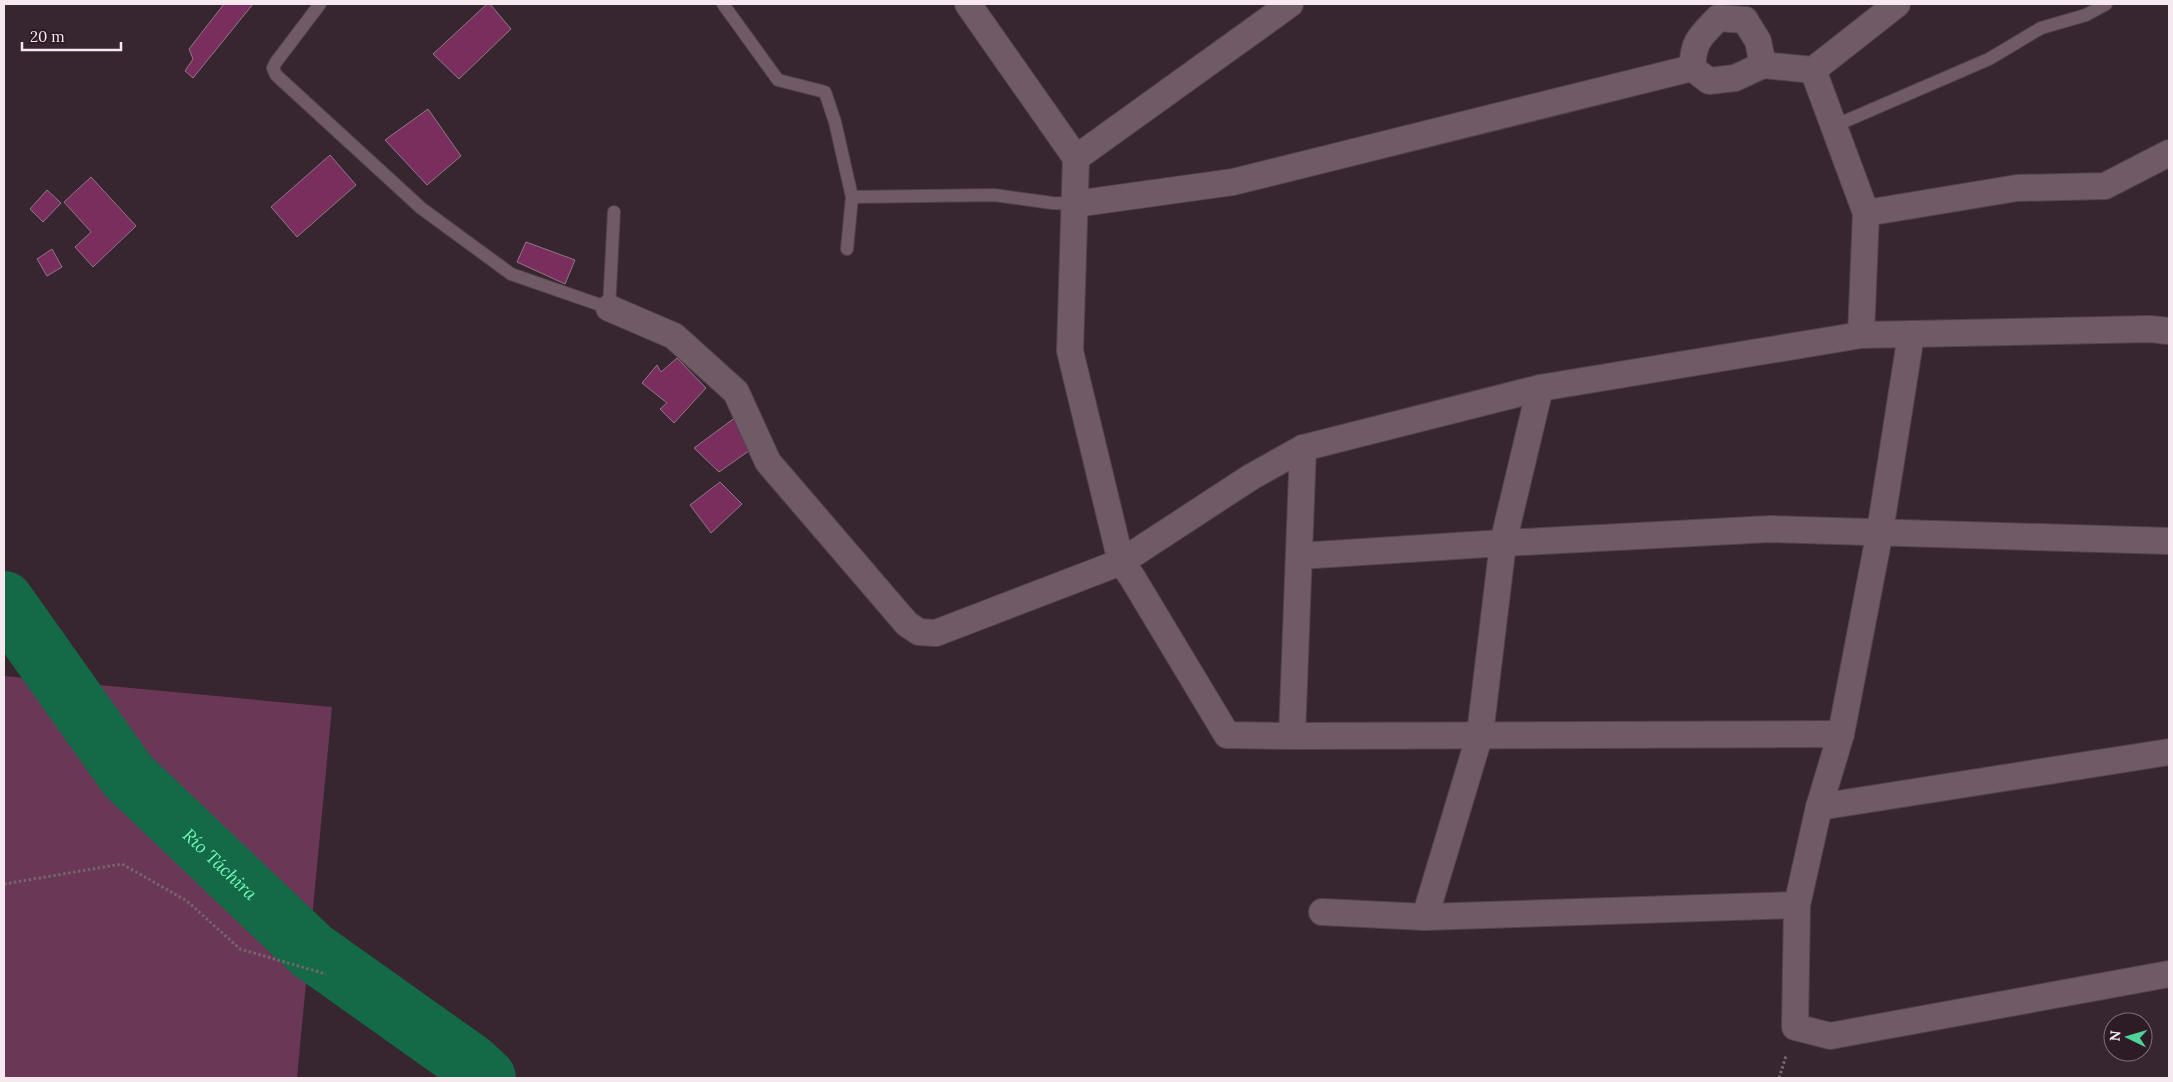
<svg xmlns="http://www.w3.org/2000/svg" width="2173" height="1082" font-family="Lora,serif">
  <style>
    .green { fill: #6b3756 }
    .lines { fill: none; stroke-linecap: round; stroke-linejoin: round }
    .river { stroke: #146946; stroke-width: 60 }
    .building { fill: #7a2e5e; stroke: #8d7883 }
    .lane-casing { stroke: #52434b; stroke-width: 14 }
    .street-casing { stroke: #52434b; stroke-width: 28 }
    .path { stroke: #75656d; stroke-width: 3; stroke-dasharray: 2.5 2.5; stroke-linecap: butt }
    .lane { stroke: #6f5a65; stroke-width: 12 }
    .street { stroke: #6f5a65; stroke-width: 26 }
    .labels { text-anchor: middle; dominant-baseline: central; stroke-width: 4; stroke-linejoin: round; paint-order: stroke }
    .water-label { font-size: 18px; font-style: italic; fill: #71f9b9; stroke: #2d1c25 }
  </style>
  <rect width="100%" height="100%" fill="#37262f"/>
  <!-- green -->
  <path class="green" d="M 4,676 L 332,707 L 297,1078 L 4,1078 Z"/>
  <g class="lines">
    <!-- river -->
    <path class="river" id="s1" d="M 4,601 L 128,776 L 312,951 L 471,1064 L 486,1078"/>
  </g>
  <!-- building -->
  <g class="building">
    <path d="M 224,4 L 253,4 L 193,78 L 185,71 L 193,59 L 189,49 Z"/>
    <path d="M 487,4 L 490,4 L 511,29 L 459,79 L 433,54 Z"/>
    <path d="M 428,109 L 461,156 L 427,185 L 385,140 Z"/>
    <path d="M 330,155 L 356,185 L 297,237 L 271,207 Z"/>
    <path d="M 91,177 L 136,226 L 93,267 L 75,247 L 91,232 L 64,202 Z"/>
    <path d="M 47,190 L 61,203 L 43,222 L 30,209 Z"/>
    <path d="M 526,242 L 575,260 L 565,284 L 517,262 Z"/>
    <path d="M 52,249 L 62,267 L 47,276 L 37,259 Z"/>
    <path d="M 677,358 L 706,388 L 674,423 L 660,409 L 667,403 L 642,383 L 657,365 L 661,372 Z"/>
    <path d="M 736,417 L 753,448 L 719,472 L 694,448 Z"/>
    <path d="M 720,482 L 742,504 L 711,533 L 690,505 Z"/>
  </g>
  <g class="lines">
    <!-- lane casing -->
    <g class="lane-casing">
      <g id="lane">
        <path d="M 320,4 L 276,62 L 273,68 L 276,75 L 421,208 L 511,274 L 609,308 L 614,212"/>
        <path d="M 723,4 L 778,80 L 825,92 L 835,122 L 852,197 L 847,249"/>
        <path d="M 1834,126 L 1989,59 L 2041,28 L 2086,15 L 2106,4"/>
        <path d="M 852,197 L 994,195 L 1052,203 L 1075,204"/>
      </g>
    </g>
    <!-- street casing -->
    <g class="street-casing">
      <g id="street">
        <path d="M 968,4 L 1076,158 L 1070,351 L 1121,562 L 1132,577 L 1227,735 L 1292,736 L 1841,734"/>
        <path d="M 1745,20 L 1758,41 L 1763,65 L 1813,70 L 1897,4"/>
        <path d="M 1692,68 C 1694,40 1699,38 1718,18 L 1745,20"/>
        <path d="M 1813,70 L 1866,213 L 1861,335"/>
        <path d="M 1076,158 L 1290,4"/>
        <path d="M 1075,204 L 1233,182 L 1692,68 L 1709,81 L 1735,78 L 1763,65"/>
        <path d="M 1866,213 L 2017,188 L 2105,186 L 2169,153"/>
        <path d="M 609,308 L 674,336 L 736,392 L 768,462 L 907,624 L 919,632 L 936,633 L 1121,562 L 1251,477 L 1303,448 L 1540,388 L 1861,335 L 2150,329 L 2169,331"/>
        <path d="M 1911,335 L 1880,531 L 1841,734 L 1819,807 L 1797,905 L 1795,1027 L 1830,1036 L 2169,974"/>
        <path d="M 1299,556 L 1503,543 L 1770,529 L 2169,541"/>
        <path d="M 1292,736 L 1303,448"/>
        <path d="M 1819,807 L 2169,752"/>
        <path d="M 1322,912 L 1425,917 L 1797,905"/>
        <path d="M 1425,917 L 1480,734 L 1503,543 L 1540,388"/>
      </g>
    </g>
    <!-- path -->
    <g class="path">
      <path d="M 4,884 L 122,864 L 187,901 L 240,949 L 326,974"/>
      <path d="M 1779,1078 L 1786,1056"/>
    </g>
    <!-- lane -->
    <use href="#lane" class="lane"/>
    <!-- street -->
    <use href="#street" class="street"/>
  </g>
  <g class="labels">
    <!-- water labels -->
    <g class="water-label">
      <text stroke="none"><textPath href="#s1" startOffset="342">Río Táchira</textPath></text>
    </g>
  </g>
  <!-- border -->
  <rect width="2173" height="1082" fill="none" stroke="#f5e9ef" stroke-width="10"/>
  <!-- north arrow -->
  <g transform="translate(2128 1037) rotate(275)"><circle r="24" fill="#2d1c25" stroke="#7d6e76"/>
  <path d="M0-4L9 19L0 12L-9 19Z" fill="#50d398"/>
  <text y="-8" font-size="14" font-weight="bold" text-anchor="middle" fill="#f5e9ef">N</text>
  </g>
  <!-- scale -->
  <path d="M22 42v8h99v-8" fill="none" stroke="#f5e9ef" stroke-width="2.5"/>
  <text x="30" y="42" font-size="15" fill="#f5e9ef" stroke="#2d1c25" stroke-width="4" paint-order="stroke">20 m</text>
</svg>
